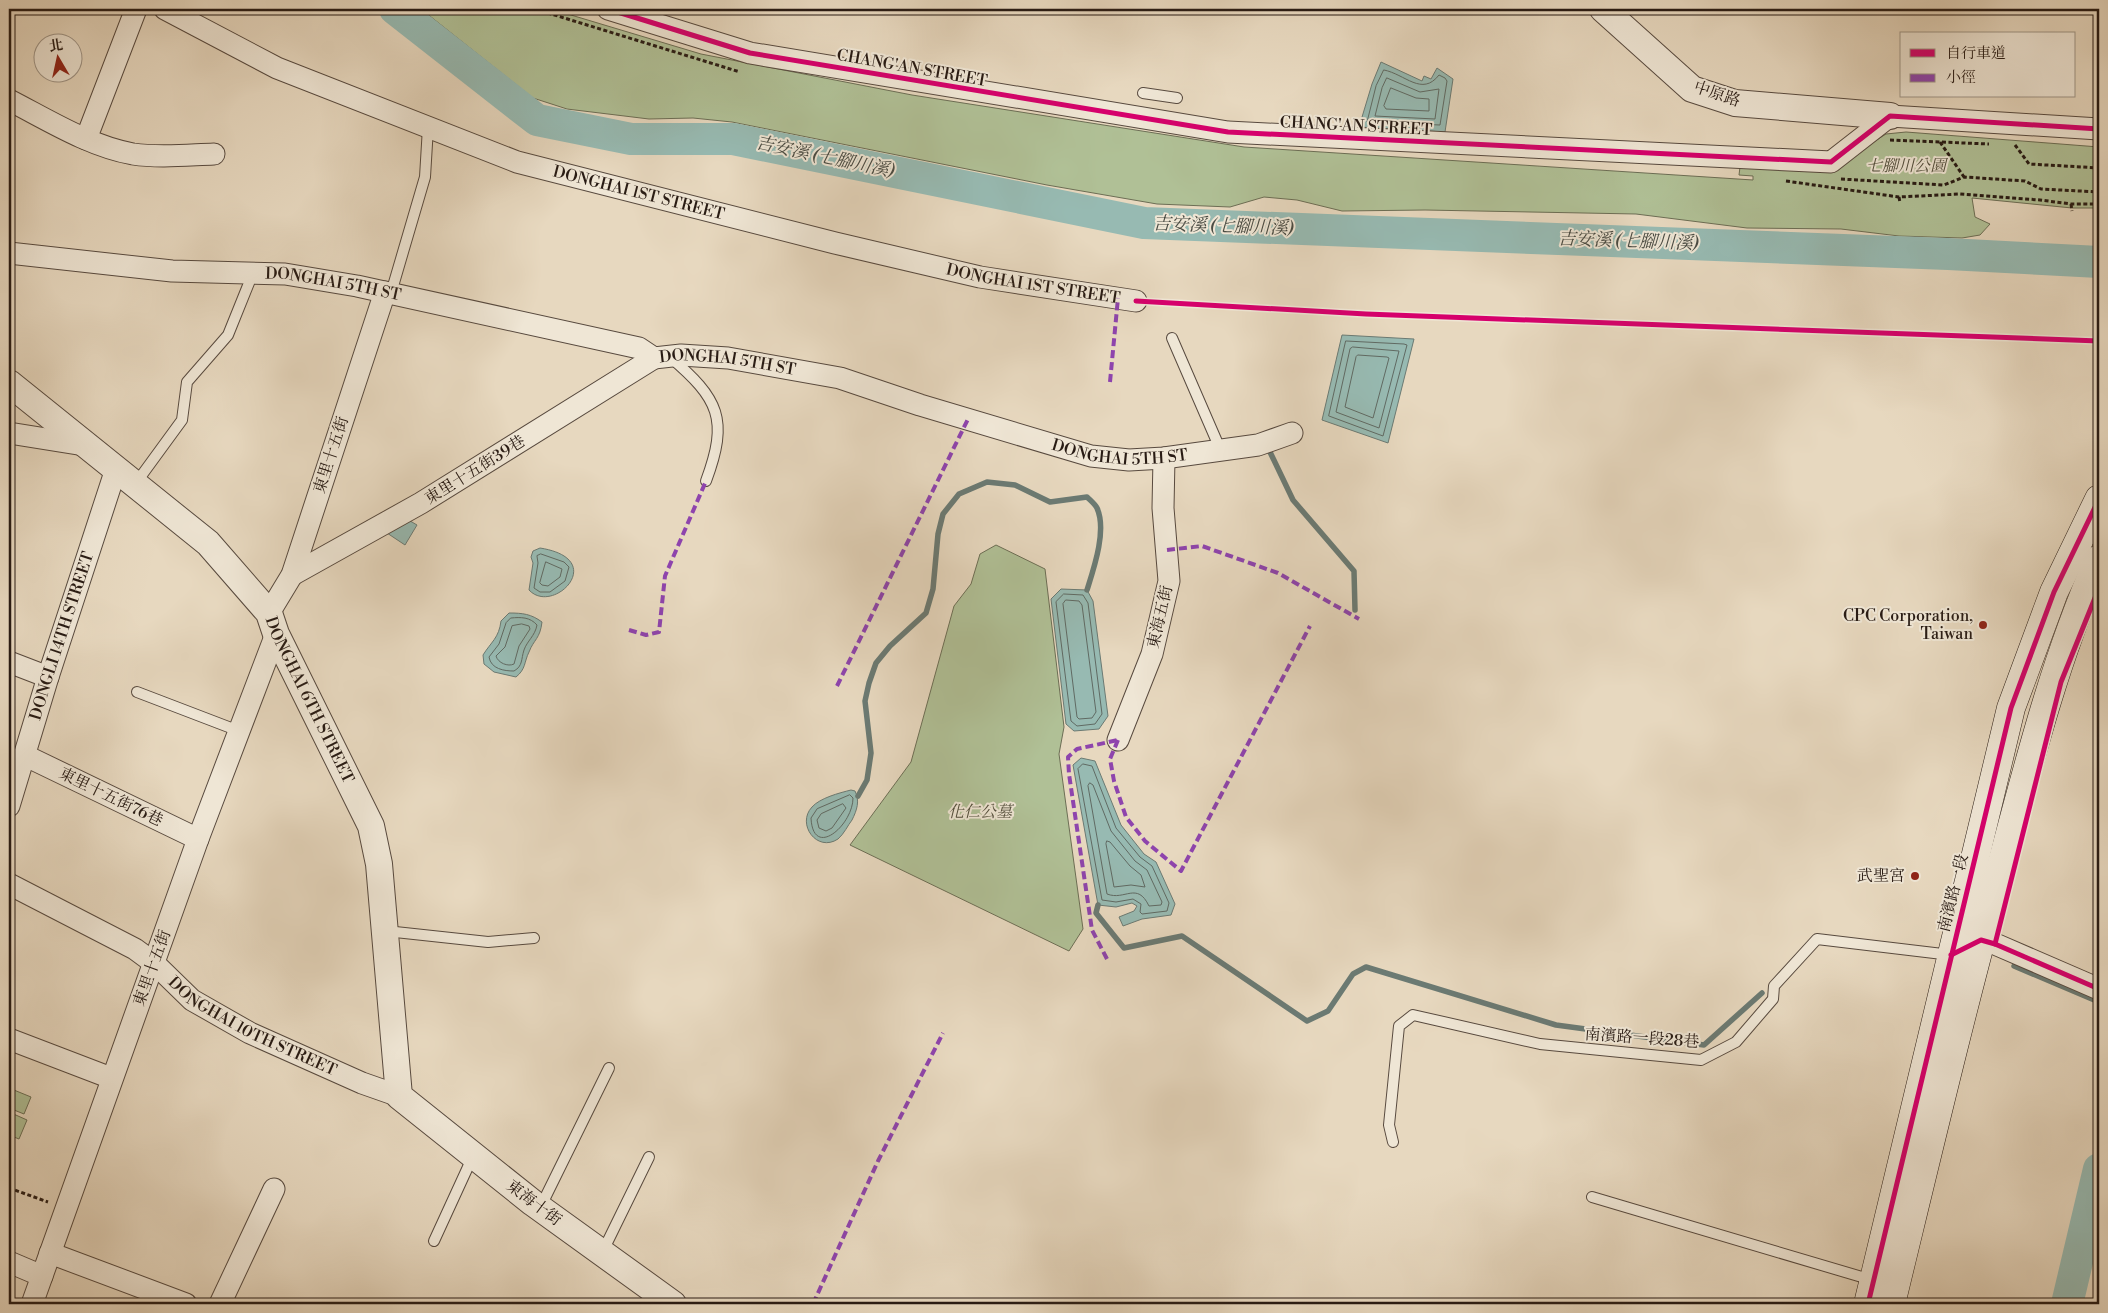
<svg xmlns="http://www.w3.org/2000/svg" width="2108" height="1313" font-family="'Libre Bodoni','Noto Serif TC',serif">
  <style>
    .green { fill: #b0c096; stroke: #6c6e55 }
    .water { fill: #97bab2; stroke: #6b7a73 }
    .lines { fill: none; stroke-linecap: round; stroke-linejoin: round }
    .shore { stroke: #606a63; stroke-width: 1 }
    .stream { stroke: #6b7a73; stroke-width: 5.5 }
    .river { stroke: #97bab2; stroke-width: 32 }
    .service-casing { stroke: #584a3f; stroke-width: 12 }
    .minor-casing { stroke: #584a3f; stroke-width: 23 }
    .tertiary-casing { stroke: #584a3f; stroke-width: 28 }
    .secondary-casing { stroke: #281b14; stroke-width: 29 }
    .path { stroke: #281b14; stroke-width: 3; stroke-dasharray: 4 2.5; stroke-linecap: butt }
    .service { stroke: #efe6d5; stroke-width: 10 }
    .minor { stroke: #efe6d5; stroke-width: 21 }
    .tertiary { stroke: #efe6d5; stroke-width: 26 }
    .secondary { stroke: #efe6d5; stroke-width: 28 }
    .quiet { stroke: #8e44ad; stroke-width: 4; stroke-dasharray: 8 4; stroke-linecap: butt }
    .cycleway-casing { stroke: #efe6d5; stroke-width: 8 }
    .cycleway { stroke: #d6006c; stroke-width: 5 }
    .poi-dot { fill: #8f2418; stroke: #efe6d5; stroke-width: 2 }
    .labels { text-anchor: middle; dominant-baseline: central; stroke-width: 4; stroke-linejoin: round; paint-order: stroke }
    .street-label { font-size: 16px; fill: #281b14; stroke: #efe6d5 }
    .park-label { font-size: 16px; font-style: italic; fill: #514d3b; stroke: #efe6d5 }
    .poi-label { font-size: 16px; fill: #281b14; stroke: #efe6d5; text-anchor: end }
    .water-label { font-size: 18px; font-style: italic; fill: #494b43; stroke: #efe6d5 }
  </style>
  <rect width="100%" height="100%" fill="#e7d8bf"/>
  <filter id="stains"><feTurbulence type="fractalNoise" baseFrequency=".004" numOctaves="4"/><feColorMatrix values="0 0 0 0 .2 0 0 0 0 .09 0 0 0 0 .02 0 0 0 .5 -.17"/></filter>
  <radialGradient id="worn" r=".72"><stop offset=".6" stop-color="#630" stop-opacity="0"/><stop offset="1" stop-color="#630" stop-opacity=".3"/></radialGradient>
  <!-- green -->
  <g class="green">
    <path d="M 421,9 L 551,9 L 701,54 L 912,95 L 1244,147 L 1753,180 L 1753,176 L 1739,175 L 1740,167 L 1826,172 L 1886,134 L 1906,132 L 2099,147 L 2099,208 L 2072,208 L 1972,198 L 1975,217 L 1990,224 L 1980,235 L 1962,238 L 1899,236 L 1841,229 L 1747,228 L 1636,214 L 1425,210 L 1342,211 L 1297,200 L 1264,197 L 1230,207 L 1157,204 L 1047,185 L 732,122 L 693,118 L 649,119 L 567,109 L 533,98 Z"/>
    <path d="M 996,545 L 1045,569 L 1064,727 L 1059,754 L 1083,929 L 1069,951 L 850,845 L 911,762 L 954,606 L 971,584 L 980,554 Z"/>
    <path d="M 9,1088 L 31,1097 L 24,1114 L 9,1108 Z"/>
    <path d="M 9,1112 L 27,1120 L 19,1139 L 9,1135 Z"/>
  </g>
  <!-- water -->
  <g class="water">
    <path d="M 1381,62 L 1422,81 L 1424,76 L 1431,79 L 1437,68 L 1453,79 L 1445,132 L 1359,127 L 1372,84 Z"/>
    <path d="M 1342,335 L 1414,339 L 1388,443 L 1322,420 Z"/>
    <path d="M 405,518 L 417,525 L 405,545 L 384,531 Z"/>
    <path d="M 540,548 C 610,559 553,616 529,590 L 533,563 L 531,557 L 533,551 Z"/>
    <path d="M 1061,589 L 1087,590 L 1093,601 L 1108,716 L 1099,729 L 1074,731 L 1066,724 L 1051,599 Z"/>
    <path d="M 509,613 C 523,613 531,614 542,622 C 540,639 534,639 529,652 C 524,662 526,669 516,677 L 494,672 L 484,664 L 483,655 C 491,642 499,638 501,621 Z"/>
    <path d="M 1081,758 L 1095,761 L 1121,825 L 1144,854 L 1156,862 L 1175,904 L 1171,915 L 1142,919 L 1123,926 L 1119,917 L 1134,911 L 1137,906 L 1132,903 L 1116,907 L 1098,905 L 1073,765 Z"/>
    <path d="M 851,790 L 855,791 C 860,801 857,810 852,820 C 848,825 844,834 838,839 C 817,853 796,824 812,807 C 820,798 839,793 851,790 Z"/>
  </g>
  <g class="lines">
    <!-- shore -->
    <g class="shore">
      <path d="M 1384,70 C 1405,74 1422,97 1439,75 L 1445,78 L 1447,81 L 1440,125 L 1367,122 L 1376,86 Z"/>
      <path d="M 1387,78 L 1420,92 L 1439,89 L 1435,119 L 1375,116 L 1382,88 Z"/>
      <path d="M 1391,88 L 1416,98 L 1429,99 L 1429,111 L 1386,109 L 1384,106 Z"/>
      <path d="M 1346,341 L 1404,344 L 1407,345 L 1383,436 L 1329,416 Z"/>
      <path d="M 1353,347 L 1399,351 L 1379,428 L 1336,412 L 1350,349 Z"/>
      <path d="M 1358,355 L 1387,357 L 1389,358 L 1373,418 L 1345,407 L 1356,357 Z"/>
      <path d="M 541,554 L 564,562 L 569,567 L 565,581 L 550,592 L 540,592 L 534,588 L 538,563 L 537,556 Z"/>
      <path d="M 546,562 L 562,569 L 560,577 L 548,586 L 542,585 L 540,583 Z"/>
      <path d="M 1064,594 L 1083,595 L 1088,603 L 1102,714 L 1095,724 L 1077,726 L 1071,721 L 1056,602 Z"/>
      <path d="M 1066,600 L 1079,601 L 1082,605 L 1096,712 L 1092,718 L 1079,719 L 1077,717 L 1063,604 Z"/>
      <path d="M 511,618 C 521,617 530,617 537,625 C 535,636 527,641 524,650 C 521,659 523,666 514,671 C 504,671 491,669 489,657 L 499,644 L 506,623 Z"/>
      <path d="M 522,624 L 529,626 L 530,629 L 519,646 L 514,664 C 508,667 498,663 496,656 L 505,647 L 512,626 Z"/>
      <path d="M 1083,764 L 1092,766 L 1116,828 L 1140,857 L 1152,866 L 1169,903 L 1167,911 L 1142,914 L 1140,912 L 1141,904 L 1133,899 L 1116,902 L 1102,900 L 1078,769 Z"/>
      <path d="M 1090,783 L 1093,785 L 1111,831 L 1135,861 L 1147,870 L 1162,902 L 1161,905 L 1149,906 C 1137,881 1125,901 1107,894 L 1088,786 Z"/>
      <path d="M 850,795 L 853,798 C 853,825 813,860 811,818 L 817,809 Z"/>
      <path d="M 843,804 L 846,808 L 832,828 L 826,831 L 819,828 L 817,820 L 821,814 Z"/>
      <path d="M 1107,841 L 1110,842 L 1130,866 L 1141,875 L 1145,887 L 1131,885 L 1114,887 L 1106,844 Z"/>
    </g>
    <!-- stream -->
    <g class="stream">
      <path d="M 1270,452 L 1293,500 L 1354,571 L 1355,610"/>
      <path d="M 858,796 L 867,780 L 871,753 L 865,701 L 869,683 L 876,663 L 890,646 L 926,613 L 933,589 L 938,534 L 943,514 L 959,494 L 987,482 L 1015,485 L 1050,502 L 1087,497 C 1090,500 1095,504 1097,508 C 1107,530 1094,568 1087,590"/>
      <path d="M 1098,905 L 1096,913 L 1124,948 L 1182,936 L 1307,1021 L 1328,1011 L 1353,974 L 1366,967 L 1556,1025 L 1704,1045 L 1762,993"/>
      <path d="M 2014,966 L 2099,1002"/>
    </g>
    <!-- river -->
    <g class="river">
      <path d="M 395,9 L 537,120 L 631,139 L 733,139 L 1144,223 L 1948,254 L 2099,262"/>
      <path d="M 2067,1304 L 2099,1169"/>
    </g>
    <!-- service casing -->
    <g class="service-casing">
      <g id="service">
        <path d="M 1143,93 L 1177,98"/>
        <path d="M 391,293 L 425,177 L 428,127"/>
        <path d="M 1172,338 L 1221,451"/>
        <path d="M 670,357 C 719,399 729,419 706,481"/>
        <path d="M 136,483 L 182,420 L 187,382 L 228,335 L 253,273"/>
        <path d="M 137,692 L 239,731"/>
        <path d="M 386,931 L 488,942 L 534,938"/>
        <path d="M 1393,1142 L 1389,1125 L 1399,1026 L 1413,1015 L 1540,1044 L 1701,1060 L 1736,1042 L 1773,999 L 1774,986 L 1817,939 L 1951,955"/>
        <path d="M 1592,1197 L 1872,1280"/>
        <path d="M 540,1208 L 609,1068"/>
        <path d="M 434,1241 L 473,1156"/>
        <path d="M 602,1253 L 649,1157"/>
      </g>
    </g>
    <!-- minor casing -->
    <g class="minor-casing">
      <g id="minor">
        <path id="s1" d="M 165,9 L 277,68 L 517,162 L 835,243 L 980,277 L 1136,301"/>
        <path d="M 608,9 L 750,53 L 1228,132 L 1831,162 L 1890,116 L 2099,129"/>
        <path d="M 9,100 C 48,120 89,146 133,154 C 159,158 187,155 214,154"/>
        <path d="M 86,139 L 136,9"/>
        <path id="s2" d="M 9,253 L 172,271 L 285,274 L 357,286 L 639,348 L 654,358 L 681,355 L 728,358 L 840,378 L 920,405 L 1091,456 L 1129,460 L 1164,458 L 1258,445 L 1292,433"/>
        <path d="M 9,433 L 84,445"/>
        <path d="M 292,575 L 421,503 L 654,358"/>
        <path d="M 269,613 L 292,575 L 385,292"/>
        <path d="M 9,662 L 48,677"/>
        <path d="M 1118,740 L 1152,654 L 1169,581 L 1163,508 L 1164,458"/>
        <path d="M 24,755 L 198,839"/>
        <path id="s3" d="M 9,806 L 48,677 L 116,469"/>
        <path id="s4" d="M 9,884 L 135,949 L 154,963 L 192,1000 L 250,1033 L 362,1083 L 399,1096"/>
        <path d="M 1968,946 L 1981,940 L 1995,944 L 2099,989"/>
        <path d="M 9,1039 L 111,1078"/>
        <path d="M 50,1253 L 186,1304"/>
        <path d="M 9,1262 L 42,1276"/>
        <path d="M 32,1304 L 198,839 L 276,634"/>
        <path d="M 220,1304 L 274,1189"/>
      </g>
    </g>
    <!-- tertiary casing -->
    <g class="tertiary-casing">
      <g id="tertiary">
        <path d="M 1603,9 L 1692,89 L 1735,103 L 1890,116"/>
        <path id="s5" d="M 9,383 L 208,543 L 269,613 L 276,634 L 371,826 L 379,864 L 399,1096 L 533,1203 L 673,1304"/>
      </g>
    </g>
    <!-- secondary casing -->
    <g class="secondary-casing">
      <g id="secondary">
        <path d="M 1868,1304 L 2011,708 L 2054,592 L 2099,499"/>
        <path d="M 1891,1304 C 1928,1152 1964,999 2006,848 C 2032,750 2058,652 2099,559"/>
      </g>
    </g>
    <!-- path -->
    <g class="path">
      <path d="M 535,9 L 740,72"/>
      <path d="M 1890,140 L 1989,144"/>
      <path d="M 1940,142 L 1964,177"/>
      <path d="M 2015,145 L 2029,164 L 2099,168"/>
      <path d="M 1841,179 L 1944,185 L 1964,177 L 2025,181 L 2041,189 L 2099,192"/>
      <path d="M 1786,181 L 1899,197 L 1960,194 L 2040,200 L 2071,204 L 2099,204"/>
      <path d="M 1899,197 L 1900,203"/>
      <path d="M 2071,204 L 2072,211"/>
      <path d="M 9,1188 L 48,1202"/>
    </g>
    <!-- service -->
    <use href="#service" class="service"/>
    <!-- minor -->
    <use href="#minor" class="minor"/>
    <!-- tertiary -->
    <use href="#tertiary" class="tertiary"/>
    <!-- secondary -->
    <use href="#secondary" class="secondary"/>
    <!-- quiet -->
    <g class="quiet">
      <path d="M 1110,382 L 1118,298"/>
      <path d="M 1167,550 L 1202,546 L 1278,573 L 1359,619"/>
      <path d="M 629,630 L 646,635 L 659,632 L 665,576 L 706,481"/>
      <path d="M 837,686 L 968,419"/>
      <path d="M 1118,740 L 1110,759 L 1114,781 L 1126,817 L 1145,841 L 1181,871 L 1310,626"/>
      <path d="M 1107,959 L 1092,930 L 1069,774 L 1068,757 L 1077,749 L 1118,740"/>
      <path d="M 813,1304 L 878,1161 L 943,1033"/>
    </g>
    <!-- cycleway casing -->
    <g class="cycleway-casing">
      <g id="cycleway">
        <path d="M 608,9 L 750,53 L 1228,132 L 1831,162 L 1890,116 L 2099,129"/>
        <path d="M 1136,301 L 1366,314 L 2099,341"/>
        <path d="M 1995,944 L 2061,682 L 2099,588"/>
        <path d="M 1951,955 L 1981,940 L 1995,944 L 2099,989"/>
        <path d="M 1868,1304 L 2011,708 L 2054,592 L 2099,499"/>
      </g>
    </g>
    <!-- cycleway -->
    <use href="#cycleway" class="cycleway"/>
  </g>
  <!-- markers -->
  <g class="poi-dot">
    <circle cx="1983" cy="625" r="5"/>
    <circle cx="1915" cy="876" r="5"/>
  </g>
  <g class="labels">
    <!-- street labels -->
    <g class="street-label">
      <text transform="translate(912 68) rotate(10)">CHANG'AN STREET</text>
      <text transform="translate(1717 94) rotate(19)">中原路</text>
      <text transform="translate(1356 126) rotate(3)">CHANG'AN STREET</text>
      <text stroke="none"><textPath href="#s1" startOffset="510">DONGHAI 1ST STREET</textPath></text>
      <text stroke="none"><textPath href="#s1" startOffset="915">DONGHAI 1ST STREET</textPath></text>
      <text stroke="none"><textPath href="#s2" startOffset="326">DONGHAI 5TH ST</textPath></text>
      <text stroke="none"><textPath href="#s2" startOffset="731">DONGHAI 5TH ST</textPath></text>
      <text stroke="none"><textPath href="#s2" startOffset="1136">DONGHAI 5TH ST</textPath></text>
      <text transform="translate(331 455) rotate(-72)">東里十五街</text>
      <text transform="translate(475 470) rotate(-32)">東里十五街39巷</text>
      <text transform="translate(1160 617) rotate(-77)">東海五街</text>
      <text stroke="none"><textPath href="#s3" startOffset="178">DONGLI 14TH STREET</textPath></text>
      <text stroke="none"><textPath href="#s5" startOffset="444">DONGHAI 6TH STREET</textPath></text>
      <text transform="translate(111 797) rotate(26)">東里十五街76巷</text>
      <text transform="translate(1953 893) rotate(-76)">南濱路一段</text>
      <text transform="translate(152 968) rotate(-70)">東里十五街</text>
      <text stroke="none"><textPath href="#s4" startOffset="284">DONGHAI 10TH STREET</textPath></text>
      <text transform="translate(1642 1038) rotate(4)">南濱路一段28巷</text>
      <text transform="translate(534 1203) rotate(37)">東海十街</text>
    </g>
    <!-- park labels -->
    <g class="park-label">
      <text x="1906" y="166">七腳川公園</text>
      <text x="980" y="812">化仁公墓</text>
    </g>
    <!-- poi labels -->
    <g class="poi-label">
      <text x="1973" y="616">CPC Corporation,<tspan x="1973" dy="18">Taiwan</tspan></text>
      <text x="1905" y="876">武聖宮</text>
    </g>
    <!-- water labels -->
    <g class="water-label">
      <text transform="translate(825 157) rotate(12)">吉安溪 (七腳川溪)</text>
      <text transform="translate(1223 226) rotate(2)">吉安溪 (七腳川溪)</text>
      <text transform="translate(1628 241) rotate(2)">吉安溪 (七腳川溪)</text>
    </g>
  </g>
  <!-- margin -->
  <rect width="2108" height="1313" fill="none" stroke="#e7d8bf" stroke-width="30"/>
  <rect x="10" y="10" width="2088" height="1293" fill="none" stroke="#281b14" stroke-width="2.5"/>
  <rect x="15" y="15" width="2078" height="1283" fill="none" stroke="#281b14"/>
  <!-- legend -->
  <rect x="1900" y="32" width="175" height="65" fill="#efe6d5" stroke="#9f9588"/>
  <rect x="1910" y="49" width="25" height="8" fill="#d6006c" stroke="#9f9588"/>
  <text x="1946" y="58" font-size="15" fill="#281b14">自行車道</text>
  <rect x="1910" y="74" width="25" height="8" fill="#8e44ad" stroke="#9f9588"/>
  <text x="1946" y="82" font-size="15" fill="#281b14">小徑</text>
  <!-- north arrow -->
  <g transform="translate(58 58) rotate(351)"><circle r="24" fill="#efe6d5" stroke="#9f9588"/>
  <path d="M0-4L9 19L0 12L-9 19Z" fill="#8f2418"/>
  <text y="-8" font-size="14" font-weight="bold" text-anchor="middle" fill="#281b14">北</text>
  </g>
  <rect width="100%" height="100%" filter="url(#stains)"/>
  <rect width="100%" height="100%" fill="url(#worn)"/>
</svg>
